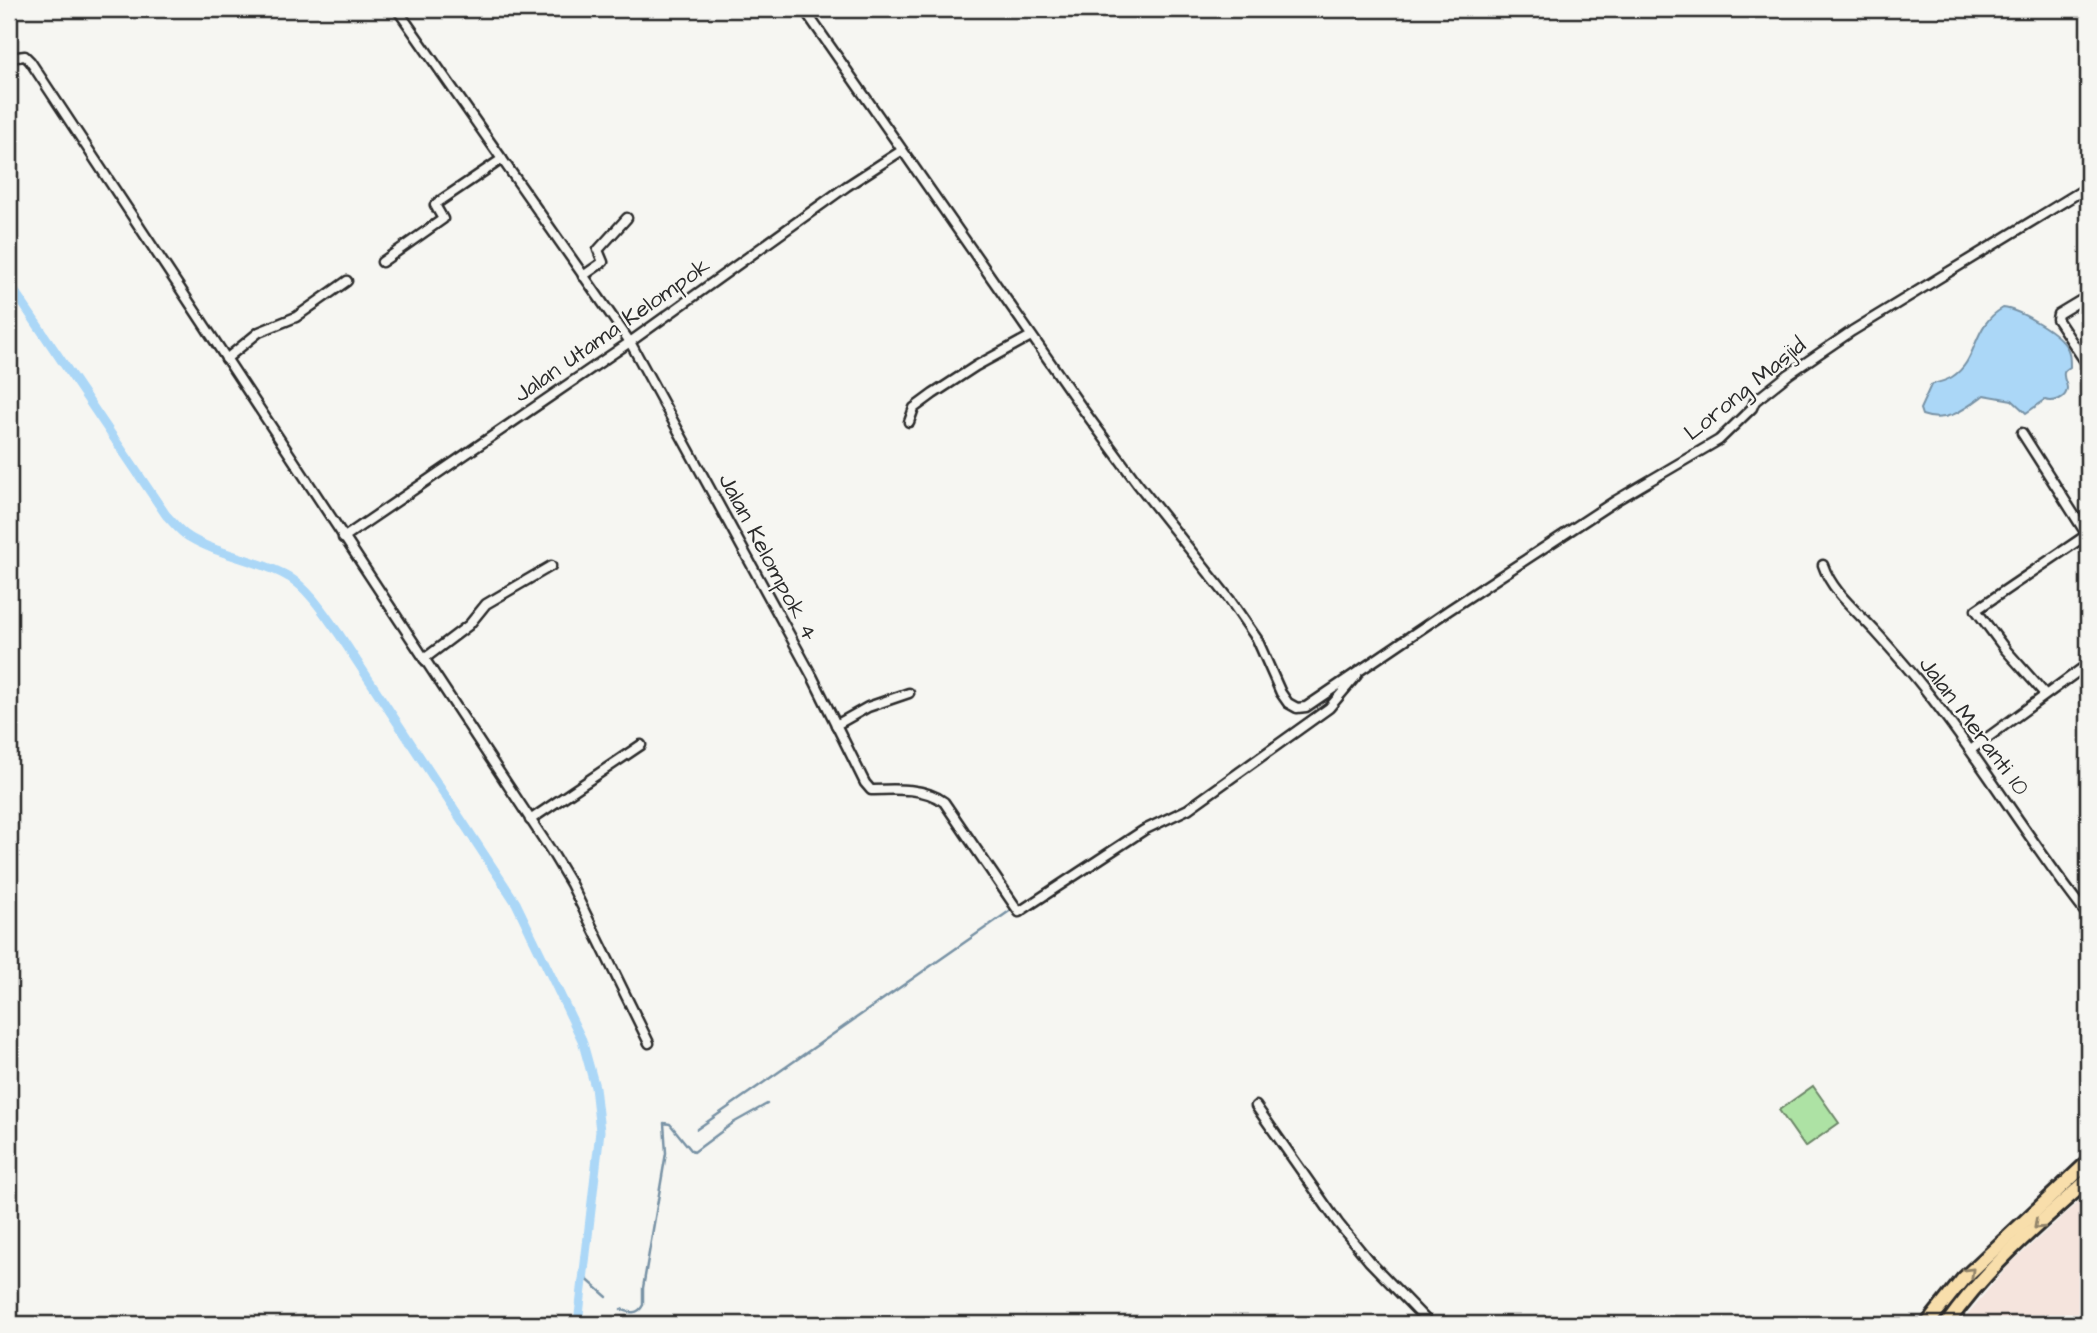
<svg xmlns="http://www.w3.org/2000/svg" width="2097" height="1333" font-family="'Architects Daughter',sans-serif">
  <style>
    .built { fill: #f5e4dd }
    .green { fill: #ade2a4; stroke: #6c8668; stroke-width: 2 }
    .water { fill: #abd7f7; stroke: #7892a5; stroke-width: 2 }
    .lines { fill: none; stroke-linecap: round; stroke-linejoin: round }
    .stream { stroke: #7892a5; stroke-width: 2.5 }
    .canal { stroke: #abd7f7; stroke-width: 9 }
    .minor-casing { stroke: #2b2b2b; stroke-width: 13 }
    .primary-casing { stroke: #2b2b2b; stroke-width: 18 }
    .minor { stroke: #f6f6f2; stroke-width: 8 }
    .primary { stroke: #f8deab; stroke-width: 12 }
    .oneway { stroke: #92846b }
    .labels { text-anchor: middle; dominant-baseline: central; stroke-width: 5; stroke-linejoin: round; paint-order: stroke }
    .street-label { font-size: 23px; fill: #2b2b2b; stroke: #f6f6f2 }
  </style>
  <rect width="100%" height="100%" fill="#f6f6f2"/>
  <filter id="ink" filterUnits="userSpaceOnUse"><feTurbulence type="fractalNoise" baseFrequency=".0143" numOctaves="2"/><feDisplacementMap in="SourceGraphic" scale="14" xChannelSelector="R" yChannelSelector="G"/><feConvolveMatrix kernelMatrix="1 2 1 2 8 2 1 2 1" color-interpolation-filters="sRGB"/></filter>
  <g filter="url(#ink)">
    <!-- built -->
    <path class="built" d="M 2088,1193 L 2088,1324 L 1959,1324 L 2009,1265 Z"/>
    <!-- green -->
    <path class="green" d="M 1813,1086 L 1839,1123 L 1805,1147 L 1779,1110 Z"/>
    <!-- water -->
    <path class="water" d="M 2003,308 C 2020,310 2062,334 2068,350 C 2070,354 2070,362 2070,367 C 2066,370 2063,371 2064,376 C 2064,380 2067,384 2067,388 C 2067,399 2053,403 2045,400 L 2026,413 L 2012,400 L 1984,395 C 1965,409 1947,424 1922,415 L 1920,409 L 1931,385 C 1938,382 1946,381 1952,377 C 1979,360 1971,326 2003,308 Z"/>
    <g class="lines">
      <!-- stream -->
      <g class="stream">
        <path d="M 697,1129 L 1011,910"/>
        <path d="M 583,1276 L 607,1297"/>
        <path d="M 621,1309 C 630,1313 638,1315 643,1305 L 643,1288 L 666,1153 L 664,1123 L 670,1124 L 691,1150 L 694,1152 L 733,1123 L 767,1104"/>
      </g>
      <!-- canal -->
      <g class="canal">
        <path d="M 9,133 L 9,164"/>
        <path d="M 9,283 L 166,515 C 173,522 180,532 189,537 C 220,556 258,559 289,577 C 310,590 325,615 339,634 L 516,903 L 582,1040 L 595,1087 L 600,1131 L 578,1324"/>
      </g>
      <!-- minor casing -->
      <g class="minor-casing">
        <g id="minor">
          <path d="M 397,9 L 630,342 L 812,676 L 865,783 L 871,790 C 894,789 925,787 944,802 L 1019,912 L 1144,830 L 1188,809 L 1329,708 L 1357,675"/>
          <path d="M 804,9 L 1082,408 L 1137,483 L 1230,600 L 1257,639 L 1281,693 L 1288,703 L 1297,708 L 1306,707 L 1449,610 L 1615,501 L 1719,440 L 1752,408 L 1755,401 L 1789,374 L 1852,331 L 2088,187"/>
          <path d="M 9,58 L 25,56 L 30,61 L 550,849 L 571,884 L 649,1043"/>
          <path d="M 382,262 L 443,219 L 435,205 L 437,203 L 502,159"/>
          <path d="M 583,276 L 603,262 L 598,250 L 627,218"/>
          <path d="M 2088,296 L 2058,314 L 2057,319 L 2088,366"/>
          <path d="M 226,359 L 259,332 L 296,317 L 347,281"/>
          <path d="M 909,422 L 914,408 L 933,394 L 976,366 L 1031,336"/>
          <path d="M 2022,433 L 2087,535"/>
          <path d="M 343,538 L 630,342 L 847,186 L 901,151"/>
          <path d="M 1823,565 C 1832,592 1857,611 1875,631 C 1893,651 1911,671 1927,692 C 1984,764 2031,844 2088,916"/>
          <path d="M 424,659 L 469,625 L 486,604 L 551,566"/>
          <path d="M 2045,694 L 2005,649 L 1976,610 L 2088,534"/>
          <path d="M 836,725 L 868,707 L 909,693"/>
          <path d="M 1972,749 L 2088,664"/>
          <path d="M 530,820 L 641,745"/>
          <path d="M 1256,1106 L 1338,1223 L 1369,1261 L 1430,1324"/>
        </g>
      </g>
      <!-- primary casing -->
      <g class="primary-casing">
        <g id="primary">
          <path d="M 1927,1324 L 1963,1279 L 2088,1162"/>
          <path d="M 1947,1324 C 1985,1269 2038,1224 2088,1180"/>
        </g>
      </g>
      <!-- minor -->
      <use href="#minor" class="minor"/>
      <!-- primary -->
      <use href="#primary" class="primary"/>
    </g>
    <!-- one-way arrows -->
    <defs><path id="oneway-chevron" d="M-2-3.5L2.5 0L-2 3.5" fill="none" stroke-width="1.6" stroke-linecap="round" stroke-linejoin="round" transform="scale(1.75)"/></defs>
    <g class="oneway">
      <use href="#oneway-chevron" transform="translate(2038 1225) rotate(137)"/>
      <use href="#oneway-chevron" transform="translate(1970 1272) rotate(-44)"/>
    </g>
  </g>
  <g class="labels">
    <!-- street labels -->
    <g class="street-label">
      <text transform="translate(612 330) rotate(-35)">Jalan Utama Kelompok</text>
      <text transform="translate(1745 389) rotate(-39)">Lorong Masjid</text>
      <text transform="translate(768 557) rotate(62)">Jalan Kelompok 4</text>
      <text transform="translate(1974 726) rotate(53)">Jalan Meranti 10</text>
    </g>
  </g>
  <!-- margin -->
  <rect width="2097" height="1333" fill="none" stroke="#f6f6f2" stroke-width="35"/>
  <rect x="18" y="18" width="2062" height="1298" fill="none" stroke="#2b2b2b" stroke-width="2.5" filter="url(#ink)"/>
</svg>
